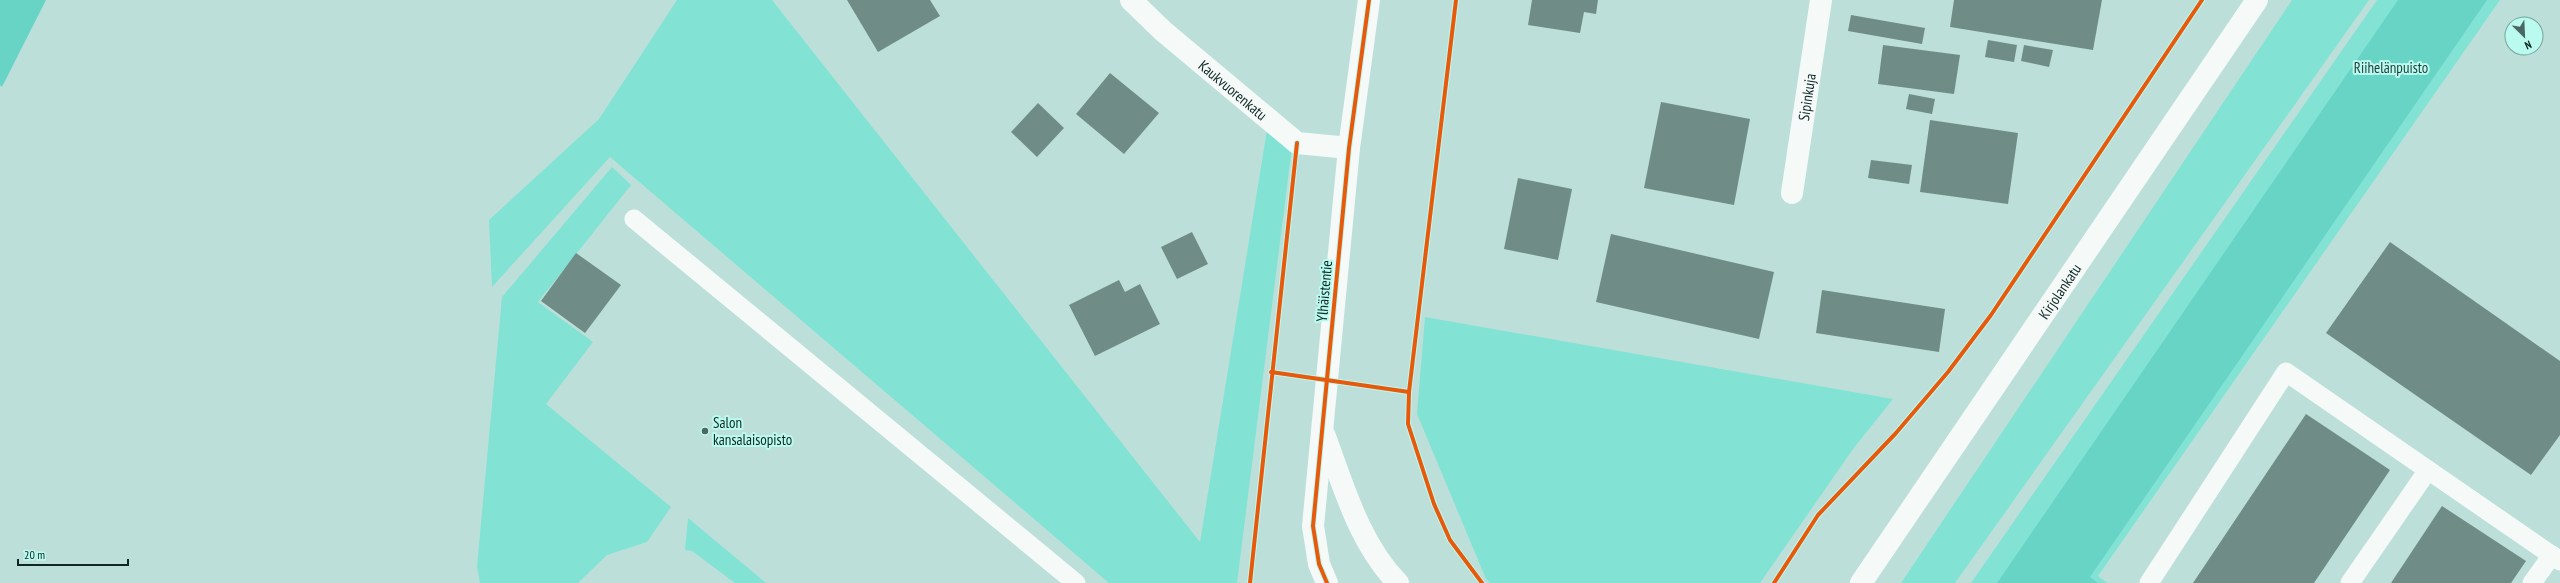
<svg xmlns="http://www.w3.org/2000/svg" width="2560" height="583" font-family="'PT Sans Narrow',sans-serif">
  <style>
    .green { fill: #82e3d5 }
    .forest { fill: #68d4c6 }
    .building { fill: #708c87 }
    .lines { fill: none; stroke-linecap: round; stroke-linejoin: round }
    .service { stroke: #f5faf9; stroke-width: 19 }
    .minor { stroke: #f5faf9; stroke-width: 22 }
    .tertiary { stroke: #f5faf9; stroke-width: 22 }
    .secondary { stroke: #f5faf9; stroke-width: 22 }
    .cycleway-casing { stroke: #bbfbef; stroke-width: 6 }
    .cycleway { stroke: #e8590c; stroke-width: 4 }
    .poi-dot { fill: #4b6763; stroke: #bbfbef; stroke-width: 1.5 }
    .labels { text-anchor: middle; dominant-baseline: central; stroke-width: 4; stroke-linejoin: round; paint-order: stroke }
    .park-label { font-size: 15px; fill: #1d3d38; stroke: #bbfbef }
    .street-label { font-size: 15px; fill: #0d2723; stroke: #bbfbef }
    .poi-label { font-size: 15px; fill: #0d2723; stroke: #bbfbef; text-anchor: start }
  </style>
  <rect width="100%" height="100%" fill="#bddfd9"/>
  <!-- green -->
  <g class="green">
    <path d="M 677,0 L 772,0 L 1200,542 L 1267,130 L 1292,147 L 1237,583 L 1109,583 L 610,157 L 492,287 L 489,220 L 599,119 Z"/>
    <path d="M 2292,0 L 2369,0 L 1955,583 L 1901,583 Z"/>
    <path d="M 2377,0 L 2500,0 L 2098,576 L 2107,583 L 1971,583 Z"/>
    <path d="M 612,167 L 631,185 L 538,302 L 593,342 L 546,404 L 671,507 L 647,542 L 607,555 L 578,583 L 480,583 L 477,566 L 502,297 Z"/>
    <path d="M 1425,317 L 1893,399 L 1853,449 L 1760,583 L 1490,583 L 1486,579 L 1417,414 Z"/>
    <path d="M 688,518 L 766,583 L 735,583 L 692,551 L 685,550 Z"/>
  </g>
  <!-- forest -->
  <g class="forest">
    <path d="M 0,0 L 46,0 L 2,87 L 0,85 Z"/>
    <path d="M 2398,0 L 2487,0 L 2090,577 L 2098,583 L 1997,583 Z"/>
  </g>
  <!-- building -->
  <g class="building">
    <path d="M 847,0 L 930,0 L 940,16 L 878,52 Z"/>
    <path d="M 1532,0 L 1598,0 L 1596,14 L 1584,12 L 1580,33 L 1528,25 Z"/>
    <path d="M 1954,0 L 2102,0 L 2093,50 L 1950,27 Z"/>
    <path d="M 1851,15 L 1925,28 L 1922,44 L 1848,31 Z"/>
    <path d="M 1988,40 L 2017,45 L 2014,62 L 1985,57 Z"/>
    <path d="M 1883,45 L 1960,55 L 1954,94 L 1878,84 Z"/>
    <path d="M 2024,45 L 2053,50 L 2049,67 L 2021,61 Z"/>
    <path d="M 1110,73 L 1159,113 L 1124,154 L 1076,114 Z"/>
    <path d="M 1909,94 L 1935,99 L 1932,114 L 1906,109 Z"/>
    <path d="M 1661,102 L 1750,119 L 1734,205 L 1644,188 Z"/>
    <path d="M 1038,103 L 1064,128 L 1037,157 L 1011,132 Z"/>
    <path d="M 1930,120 L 2018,133 L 2008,204 L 1920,192 Z"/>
    <path d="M 1871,160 L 1912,165 L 1909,184 L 1868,178 Z"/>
    <path d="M 1518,178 L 1572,189 L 1558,260 L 1504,249 Z"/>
    <path d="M 1192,232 L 1208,264 L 1177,279 L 1161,247 Z"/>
    <path d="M 1611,234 L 1774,272 L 1759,339 L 1596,302 Z"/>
    <path d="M 2390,242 L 2560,361 L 2560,435 L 2531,475 L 2326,333 Z"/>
    <path d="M 576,253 L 621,285 L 585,333 L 541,301 Z"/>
    <path d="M 1119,280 L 1125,292 L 1140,284 L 1160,324 L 1095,356 L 1069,305 Z"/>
    <path d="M 1822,290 L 1945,309 L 1939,352 L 1816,333 Z"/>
    <path d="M 2306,414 L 2390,470 L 2314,583 L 2193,583 Z"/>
    <path d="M 2442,506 L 2526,561 L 2511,583 L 2391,583 Z"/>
  </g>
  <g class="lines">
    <!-- service -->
    <g class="service">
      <path d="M 634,219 L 1076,583"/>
      <path d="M 2149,583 L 2286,372 L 2560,561"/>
      <path d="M 2350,583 L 2428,470"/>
      <path d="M 2532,583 L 2552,555"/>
    </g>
    <!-- minor -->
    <g class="minor">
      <path id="s1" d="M 1131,0 L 1163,31 L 1297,143 L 1349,148"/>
      <path id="s2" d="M 1792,193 L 1821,0"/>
    </g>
    <!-- tertiary -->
    <g class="tertiary">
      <path d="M 1324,434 C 1343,484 1359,544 1398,583"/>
      <path d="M 1327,583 L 1319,564 L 1313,526 L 1349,148 L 1369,0"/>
    </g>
    <!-- secondary -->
    <path class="secondary" id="s3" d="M 1861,583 L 2257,0"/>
    <!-- cycleway casing -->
    <g class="cycleway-casing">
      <g id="cycleway">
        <path d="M 1456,0 L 1409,392 L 1408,424 L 1434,504 L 1450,540 L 1482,583"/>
        <path d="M 1271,372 L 1409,392"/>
        <path d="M 1250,583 L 1297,143"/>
        <path d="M 1327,583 L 1319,564 L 1313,526 L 1349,148 L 1369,0"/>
        <path d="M 1774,583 L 1818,515 L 1896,433 L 1948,372 L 1991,315 L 2202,0"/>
      </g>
    </g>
    <!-- cycleway -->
    <use href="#cycleway" class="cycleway"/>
  </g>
  <!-- markers -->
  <circle class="poi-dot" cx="705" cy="431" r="4"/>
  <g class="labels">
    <!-- park labels -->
    <g class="park-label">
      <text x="2391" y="67">Riihelänpuisto</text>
    </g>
    <!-- street labels -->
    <g class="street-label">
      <text stroke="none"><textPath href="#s1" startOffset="136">Kaukvuorenkatu</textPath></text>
      <text stroke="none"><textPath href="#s2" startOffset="97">Sipinkuja</textPath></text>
      <text transform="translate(1324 291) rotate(-85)">Ylhäistentie</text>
      <text stroke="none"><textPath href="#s3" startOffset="353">Kirjolankatu</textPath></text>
    </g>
    <!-- poi labels -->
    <g class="poi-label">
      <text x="713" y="422">Salon<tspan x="713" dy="17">kansalaisopisto</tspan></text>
    </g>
  </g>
  <!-- north arrow -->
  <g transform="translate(2524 36) rotate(156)"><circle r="19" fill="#bbfbef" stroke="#75a69d"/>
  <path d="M0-3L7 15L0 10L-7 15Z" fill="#4b6763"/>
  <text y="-6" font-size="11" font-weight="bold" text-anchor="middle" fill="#0d2723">N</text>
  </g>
  <!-- scale -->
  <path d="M18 559v6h110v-6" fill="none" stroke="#0d2723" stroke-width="2"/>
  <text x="24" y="559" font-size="12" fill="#0d2723" stroke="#bbfbef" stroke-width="3" paint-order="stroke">20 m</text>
</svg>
